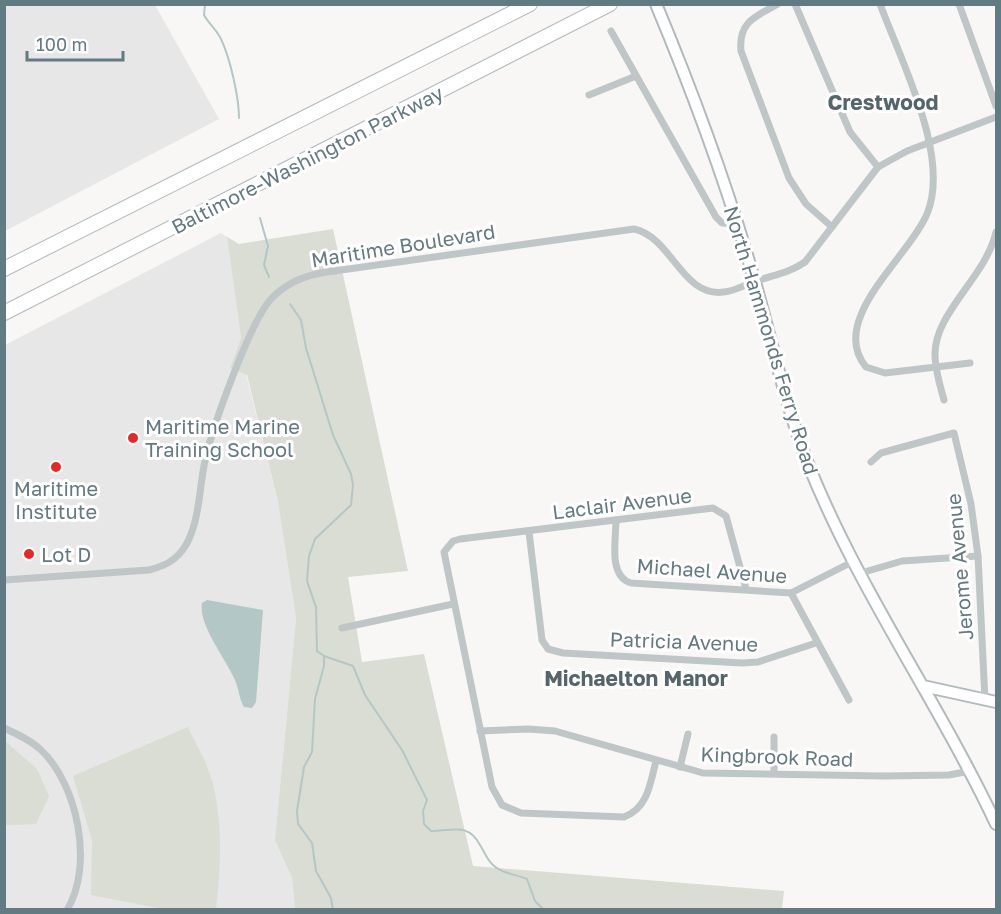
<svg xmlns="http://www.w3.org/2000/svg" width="1001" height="914" font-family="'Golos Text',sans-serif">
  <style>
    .built { fill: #e6e7e6 }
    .green { fill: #d9ddd4 }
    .water { fill: #b4c7c7 }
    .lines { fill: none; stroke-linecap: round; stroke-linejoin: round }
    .stream { stroke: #b4c7c7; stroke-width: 2 }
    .secondary-casing { stroke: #b1babd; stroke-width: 14 }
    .highway-casing { stroke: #b2b9bb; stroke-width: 16 }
    .street { stroke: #bfc6c8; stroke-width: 7 }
    .secondary { stroke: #fff; stroke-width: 10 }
    .highway { stroke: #fff; stroke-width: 14 }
    .poi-dot { fill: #e82825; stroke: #fff; stroke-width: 2 }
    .labels { text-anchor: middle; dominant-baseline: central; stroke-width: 6; stroke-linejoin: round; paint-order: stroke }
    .street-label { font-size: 20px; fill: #627a81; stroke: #fff }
    .poi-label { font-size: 20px; fill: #627a81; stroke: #fff; text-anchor: start }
    .neighbourhood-label { font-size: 21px; font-weight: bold; fill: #54666c; stroke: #fff }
  </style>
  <rect width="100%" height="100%" fill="#f8f7f5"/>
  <!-- built -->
  <g class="built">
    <path d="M 5,4 L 155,5 L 219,119 L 5,231 Z"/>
    <path d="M 221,233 L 227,237 L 241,338 L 230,368 L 246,374 L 278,502 L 296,618 L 275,840 L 292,878 L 295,909 L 5,910 L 5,345 Z"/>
  </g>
  <!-- green -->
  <g class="green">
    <path d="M 333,229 L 408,571 L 348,577 L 362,662 L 424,654 L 473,866 L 784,891 L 782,909 L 295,909 L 292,878 L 275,840 L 296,618 L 278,502 L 247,375 L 230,368 L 241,338 L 227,237 L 239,244 Z"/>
    <path d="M 188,727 C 194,741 203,755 208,769 C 224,812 221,865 216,909 L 163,909 L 91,895 L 92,840 L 73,776 Z"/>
    <path d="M 5,741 L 37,769 L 49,796 L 36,824 L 5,825 Z"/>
  </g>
  <!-- water -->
  <path class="water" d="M 207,600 L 263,610 L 256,702 L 252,708 L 244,707 C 239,698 239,690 235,680 C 226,659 198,625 202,603 Z"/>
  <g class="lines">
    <!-- stream -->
    <g class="stream">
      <path d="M 205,4 L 204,15 C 209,24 217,30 221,39 C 230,58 239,97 239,118"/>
      <path d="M 260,218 L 268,246 L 264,265 L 269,277"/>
      <path d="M 290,304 L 301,320 L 306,348 L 333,435 L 351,474 L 353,485 L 351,505 L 315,539 L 309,556 L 307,581 L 316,607 L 317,651 L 324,656 L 353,666 L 365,695 L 402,750 L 427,800 L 423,811 L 424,824 L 431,831 C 452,831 468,822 480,845 C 484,851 487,860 493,865 C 502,874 516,874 527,879 L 535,901 L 544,910"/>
      <path d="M 324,656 L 324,666 L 315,699 L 312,752 L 304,767 L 297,811 L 298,824 L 312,843 L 316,871 L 331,898 L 333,910"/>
    </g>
    <!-- secondary casing -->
    <g class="secondary-casing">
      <g id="secondary">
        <path d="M 656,4 C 694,95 728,188 755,282 C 772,342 785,403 807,461 C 857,588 938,701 996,824"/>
        <path d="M 923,686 L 996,702"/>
      </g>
    </g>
    <!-- highway casing -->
    <g class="highway-casing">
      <g id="highway">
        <path d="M 4,269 L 530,4"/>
        <path d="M 4,313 L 610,4"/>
      </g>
    </g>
    <!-- street -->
    <g class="street">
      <path d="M 778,4 C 756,16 738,22 741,51 L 789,178 L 806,204 L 832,227"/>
      <path d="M 795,4 L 850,132 L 878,167"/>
      <path d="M 880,4 C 901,61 951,157 927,214 C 909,257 827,320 866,367 L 885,373 L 970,363"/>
      <path d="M 959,4 L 996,106"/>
      <path d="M 611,31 L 716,217 L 722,223 L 737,224"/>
      <path d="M 589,95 L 636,76"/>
      <path d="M 944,400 C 940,385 935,370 935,355 C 934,313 986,277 996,232"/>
      <path d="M 871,462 L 881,453 L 954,433 L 971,504 L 978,556 L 985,700"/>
      <path d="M 616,520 C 616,540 608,576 631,583 L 791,593 L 854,561"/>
      <path d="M 529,532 L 542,640 L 548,649 L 563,653 L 742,663 L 758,662 L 816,643"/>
      <path d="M 861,573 L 902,561 L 978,556"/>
      <path d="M 4,580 L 149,570 C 165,566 177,560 186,545 C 200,520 199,488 205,461 C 212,428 250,322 271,299 C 286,283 305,275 327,272 L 634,229 C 672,237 682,298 724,292 C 735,291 744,285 754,282 C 773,275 789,273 805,262 L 878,167 L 907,151 L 996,117"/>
      <path d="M 791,593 L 849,700"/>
      <path d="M 342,628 L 453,604"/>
      <path d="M 4,728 C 17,734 30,740 40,749 C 78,784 94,866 67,910"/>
      <path d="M 480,731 L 528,729 L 555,731 L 703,773 L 885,776 L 949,775 L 970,771"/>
      <path d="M 656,761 C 650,784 648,808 624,817 L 521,813 L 502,805 L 492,787 L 444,552 L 453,541 L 460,539 L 713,508 L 726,516 L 746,589"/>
      <path d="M 680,767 L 688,734"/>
      <path d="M 774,773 L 774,737"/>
    </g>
    <!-- secondary -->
    <use href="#secondary" class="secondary"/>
    <!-- highway -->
    <use href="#highway" class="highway"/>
  </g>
  <!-- markers -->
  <g class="poi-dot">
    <circle cx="133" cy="438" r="6"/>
    <circle cx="56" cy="467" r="6"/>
    <circle cx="29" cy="554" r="6"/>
  </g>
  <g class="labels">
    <!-- street labels -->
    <g class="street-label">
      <text transform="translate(307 159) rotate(-27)">Baltimore-Washington Parkway</text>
      <text transform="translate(403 245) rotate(-9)">Maritime Boulevard</text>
      <text transform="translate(772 340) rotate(73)">North Hammonds Ferry Road</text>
      <text transform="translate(622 503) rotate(-7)">Laclair Avenue</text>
      <text transform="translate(959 567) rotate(-95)">Jerome Avenue</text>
      <text transform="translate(712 570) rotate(4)">Michael Avenue</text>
      <text transform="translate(684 641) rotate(2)">Patricia Avenue</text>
      <text transform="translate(777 756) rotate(2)">Kingbrook Road</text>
    </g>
    <!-- poi labels -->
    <g class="poi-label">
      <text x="145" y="426">Maritime Marine<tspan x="145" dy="23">Training School</tspan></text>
      <text x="56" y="488" text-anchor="middle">Maritime<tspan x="56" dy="23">Institute</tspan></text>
      <text x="41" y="554">Lot D</text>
    </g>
    <!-- neighbourhood labels -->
    <g class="neighbourhood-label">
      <text x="883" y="102">Crestwood</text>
      <text x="636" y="678">Michaelton Manor</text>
    </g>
  </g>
  <!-- border -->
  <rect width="1001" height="914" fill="none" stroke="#627a81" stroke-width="12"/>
  <!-- scale -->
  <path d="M27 51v9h96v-9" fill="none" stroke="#627a81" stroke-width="3"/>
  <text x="36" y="51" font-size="18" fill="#627a81" stroke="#ffffff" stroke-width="4.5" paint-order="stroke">100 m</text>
</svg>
